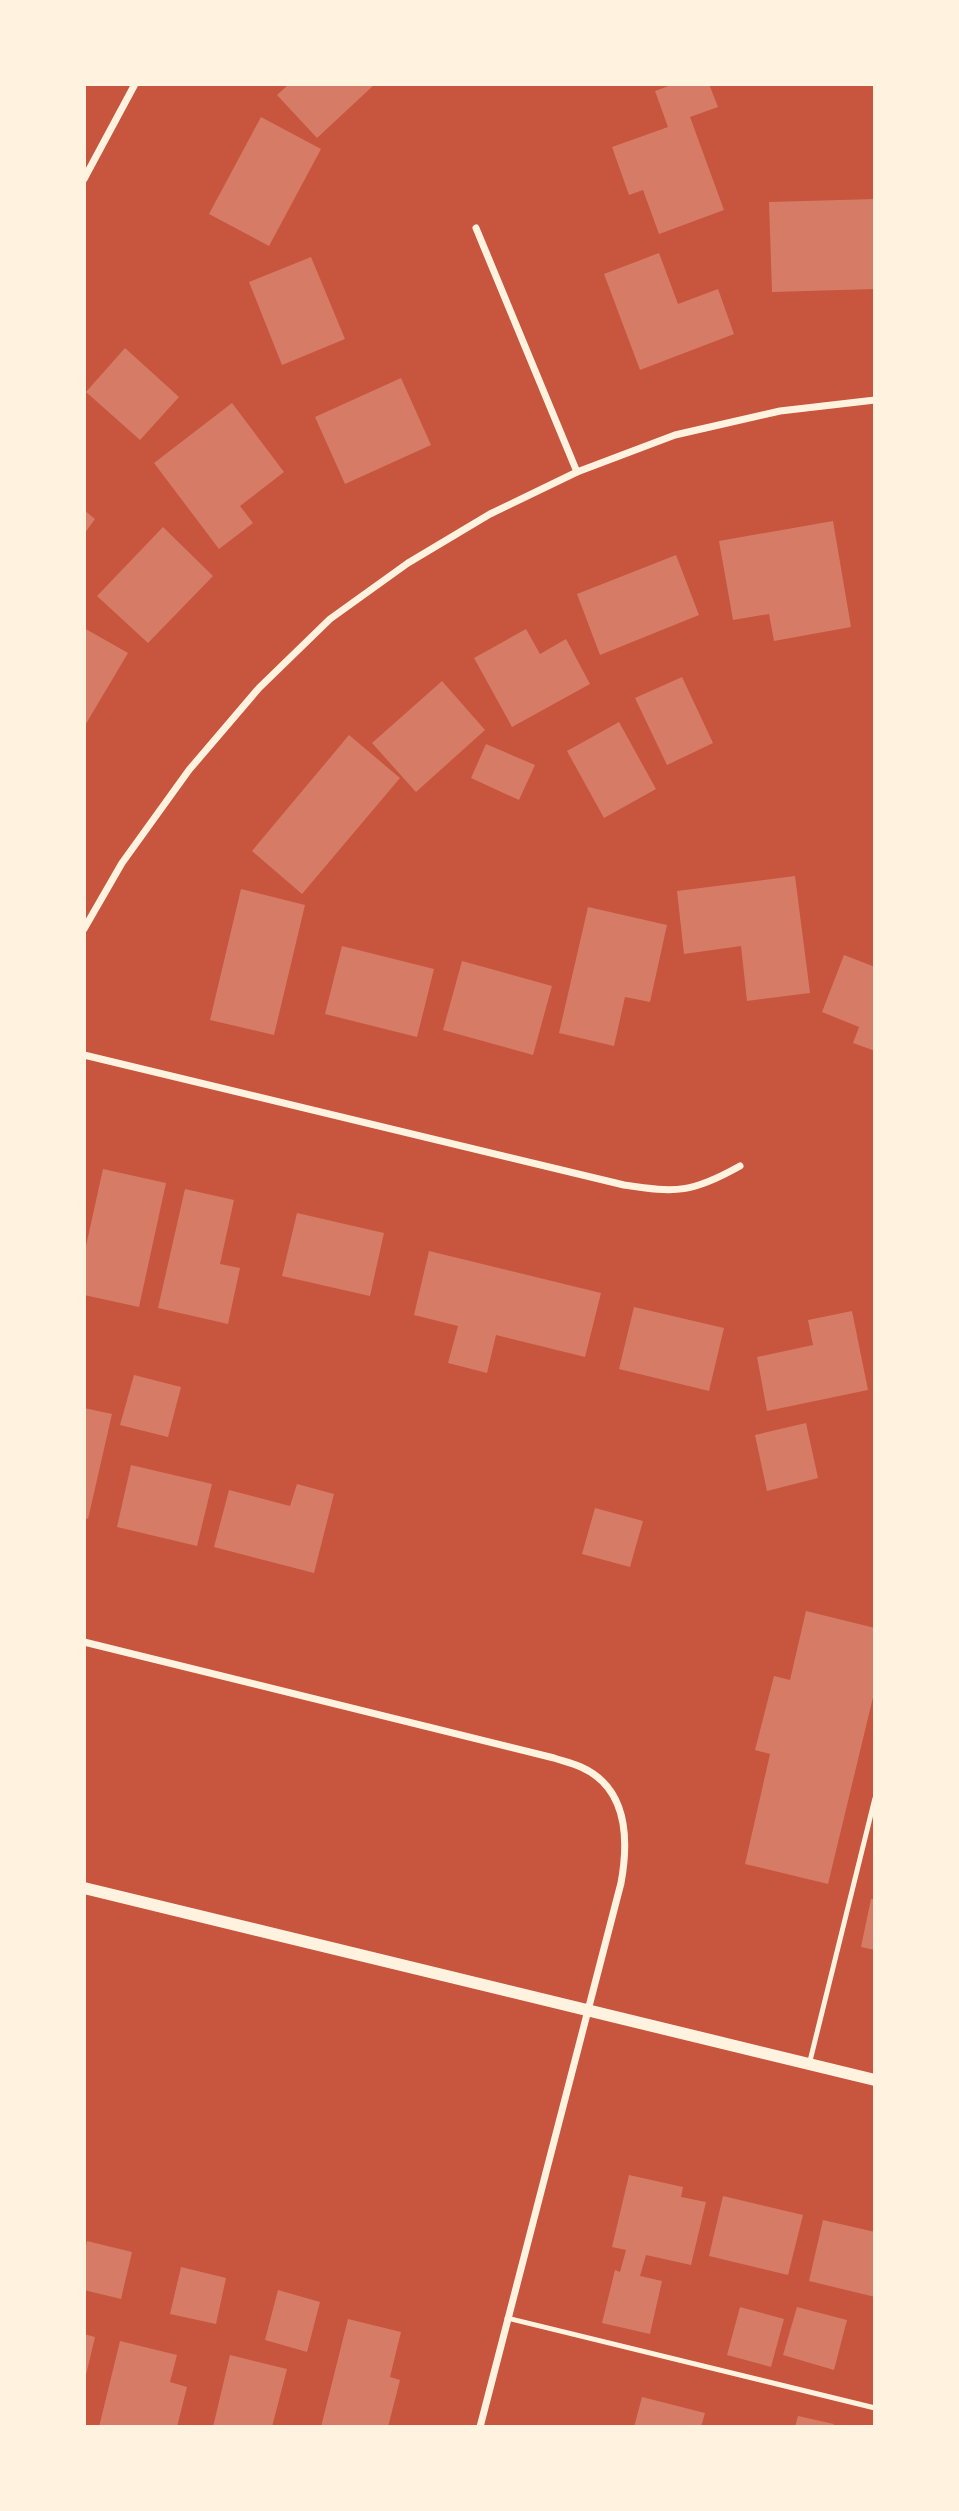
<svg xmlns="http://www.w3.org/2000/svg" width="959" height="2511" font-family="Rubik,sans-serif">
  <style>
    .building { fill: #d67c66 }
    .lines { fill: none; stroke-linecap: round; stroke-linejoin: round }
    .service { stroke: #fff3e0; stroke-width: 5 }
    .minor { stroke: #fff3e0; stroke-width: 7 }
    .tertiary { stroke: #fff3e0; stroke-width: 12 }
  </style>
  <rect width="100%" height="100%" fill="#c8553d"/>
  <!-- building -->
  <g class="building">
    <path d="M 289,84 L 375,84 L 317,138 L 277,95 Z"/>
    <path d="M 674,84 L 709,84 L 718,107 L 690,117 L 724,210 L 659,234 L 643,190 L 629,195 L 612,147 L 668,127 L 655,91 Z"/>
    <path d="M 261,117 L 321,149 L 269,246 L 209,214 Z"/>
    <path d="M 875,199 L 875,289 L 772,292 L 769,202 Z"/>
    <path d="M 659,253 L 678,304 L 718,289 L 734,334 L 640,370 L 604,274 Z"/>
    <path d="M 311,257 L 345,339 L 282,365 L 249,282 Z"/>
    <path d="M 125,348 L 179,397 L 140,440 L 86,392 Z"/>
    <path d="M 401,378 L 431,445 L 345,484 L 315,417 Z"/>
    <path d="M 232,403 L 284,472 L 240,506 L 253,523 L 219,549 L 154,463 Z"/>
    <path d="M 84,510 L 95,519 L 84,534 Z"/>
    <path d="M 833,521 L 851,627 L 774,641 L 769,614 L 733,620 L 719,541 Z"/>
    <path d="M 163,527 L 213,576 L 148,643 L 97,596 Z"/>
    <path d="M 676,555 L 699,615 L 600,655 L 577,594 Z"/>
    <path d="M 84,628 L 128,653 L 84,727 Z"/>
    <path d="M 526,629 L 540,654 L 566,639 L 590,684 L 512,727 L 474,658 Z"/>
    <path d="M 682,677 L 713,743 L 667,765 L 635,698 Z"/>
    <path d="M 442,681 L 485,730 L 416,792 L 372,743 Z"/>
    <path d="M 619,722 L 656,789 L 604,818 L 567,751 Z"/>
    <path d="M 349,735 L 400,778 L 302,894 L 252,851 Z"/>
    <path d="M 486,744 L 535,765 L 519,800 L 471,778 Z"/>
    <path d="M 795,876 L 810,993 L 747,1001 L 741,946 L 684,954 L 677,891 Z"/>
    <path d="M 241,889 L 305,905 L 274,1035 L 210,1020 Z"/>
    <path d="M 588,907 L 667,925 L 650,1002 L 625,997 L 614,1046 L 559,1033 Z"/>
    <path d="M 342,946 L 434,969 L 417,1037 L 325,1014 Z"/>
    <path d="M 844,955 L 875,967 L 875,1051 L 853,1043 L 859,1027 L 822,1012 Z"/>
    <path d="M 462,961 L 552,986 L 533,1055 L 443,1030 Z"/>
    <path d="M 103,1169 L 166,1183 L 139,1307 L 84,1295 L 84,1255 Z"/>
    <path d="M 185,1189 L 234,1200 L 220,1264 L 240,1268 L 228,1324 L 158,1308 Z"/>
    <path d="M 297,1213 L 384,1233 L 370,1296 L 282,1276 Z"/>
    <path d="M 429,1251 L 601,1293 L 585,1357 L 496,1335 L 487,1373 L 448,1363 L 458,1326 L 414,1315 Z"/>
    <path d="M 634,1307 L 724,1328 L 709,1391 L 619,1369 Z"/>
    <path d="M 852,1311 L 868,1390 L 767,1411 L 757,1357 L 813,1345 L 808,1320 Z"/>
    <path d="M 134,1375 L 181,1387 L 168,1437 L 120,1425 Z"/>
    <path d="M 84,1408 L 112,1414 L 88,1519 L 84,1518 Z"/>
    <path d="M 806,1423 L 818,1478 L 767,1491 L 755,1435 Z"/>
    <path d="M 131,1465 L 212,1484 L 197,1546 L 117,1527 Z"/>
    <path d="M 297,1484 L 334,1494 L 314,1573 L 214,1547 L 229,1490 L 290,1506 Z"/>
    <path d="M 595,1508 L 643,1521 L 630,1567 L 582,1554 Z"/>
    <path d="M 806,1611 L 875,1628 L 875,1689 L 828,1884 L 745,1864 L 770,1754 L 755,1750 L 774,1676 L 790,1680 Z"/>
    <path d="M 871,1899 L 875,1899 L 875,1950 L 861,1947 Z"/>
    <path d="M 629,2175 L 683,2187 L 681,2197 L 706,2202 L 691,2265 L 646,2255 L 640,2276 L 662,2281 L 650,2334 L 602,2323 L 615,2270 L 620,2272 L 626,2250 L 612,2247 Z"/>
    <path d="M 723,2196 L 803,2215 L 788,2275 L 709,2256 Z"/>
    <path d="M 823,2220 L 875,2232 L 875,2297 L 809,2281 Z"/>
    <path d="M 87,2241 L 132,2252 L 121,2299 L 84,2290 L 84,2256 Z"/>
    <path d="M 181,2267 L 226,2278 L 216,2324 L 170,2314 Z"/>
    <path d="M 278,2290 L 320,2302 L 307,2352 L 265,2340 Z"/>
    <path d="M 740,2307 L 784,2319 L 771,2367 L 727,2355 Z"/>
    <path d="M 797,2307 L 847,2320 L 834,2370 L 783,2355 Z"/>
    <path d="M 348,2319 L 401,2332 L 390,2377 L 400,2380 L 388,2427 L 321,2427 Z"/>
    <path d="M 84,2334 L 95,2337 L 85,2379 L 84,2379 Z"/>
    <path d="M 120,2341 L 177,2355 L 170,2382 L 187,2387 L 177,2427 L 99,2427 Z"/>
    <path d="M 230,2355 L 287,2369 L 272,2427 L 213,2427 Z"/>
    <path d="M 642,2397 L 705,2413 L 701,2427 L 634,2427 Z"/>
    <path d="M 798,2416 L 834,2424 L 833,2427 L 795,2427 Z"/>
  </g>
  <g class="lines">
    <!-- service -->
    <g class="service">
      <path d="M 809,2065 L 875,1798"/>
      <path d="M 507,2318 L 875,2408"/>
    </g>
    <!-- minor -->
    <g class="minor">
      <path d="M 84,179 L 135,84"/>
      <path d="M 476,228 L 577,472"/>
      <path d="M 84,929 L 122,863 L 189,770 L 259,688 L 330,619 L 408,563 L 490,514 L 577,472 L 675,435 L 780,411 L 875,400"/>
      <path d="M 84,1055 L 624,1185 C 677,1193 692,1193 740,1166"/>
      <path d="M 84,1642 L 554,1758 C 563,1761 573,1763 581,1767 C 628,1788 629,1839 621,1883 L 480,2427"/>
    </g>
    <!-- tertiary -->
    <path class="tertiary" d="M 84,1888 L 875,2080"/>
  </g>
  <!-- border -->
  <rect width="959" height="2511" fill="none" stroke="#fff3e0" stroke-width="172"/>
</svg>
